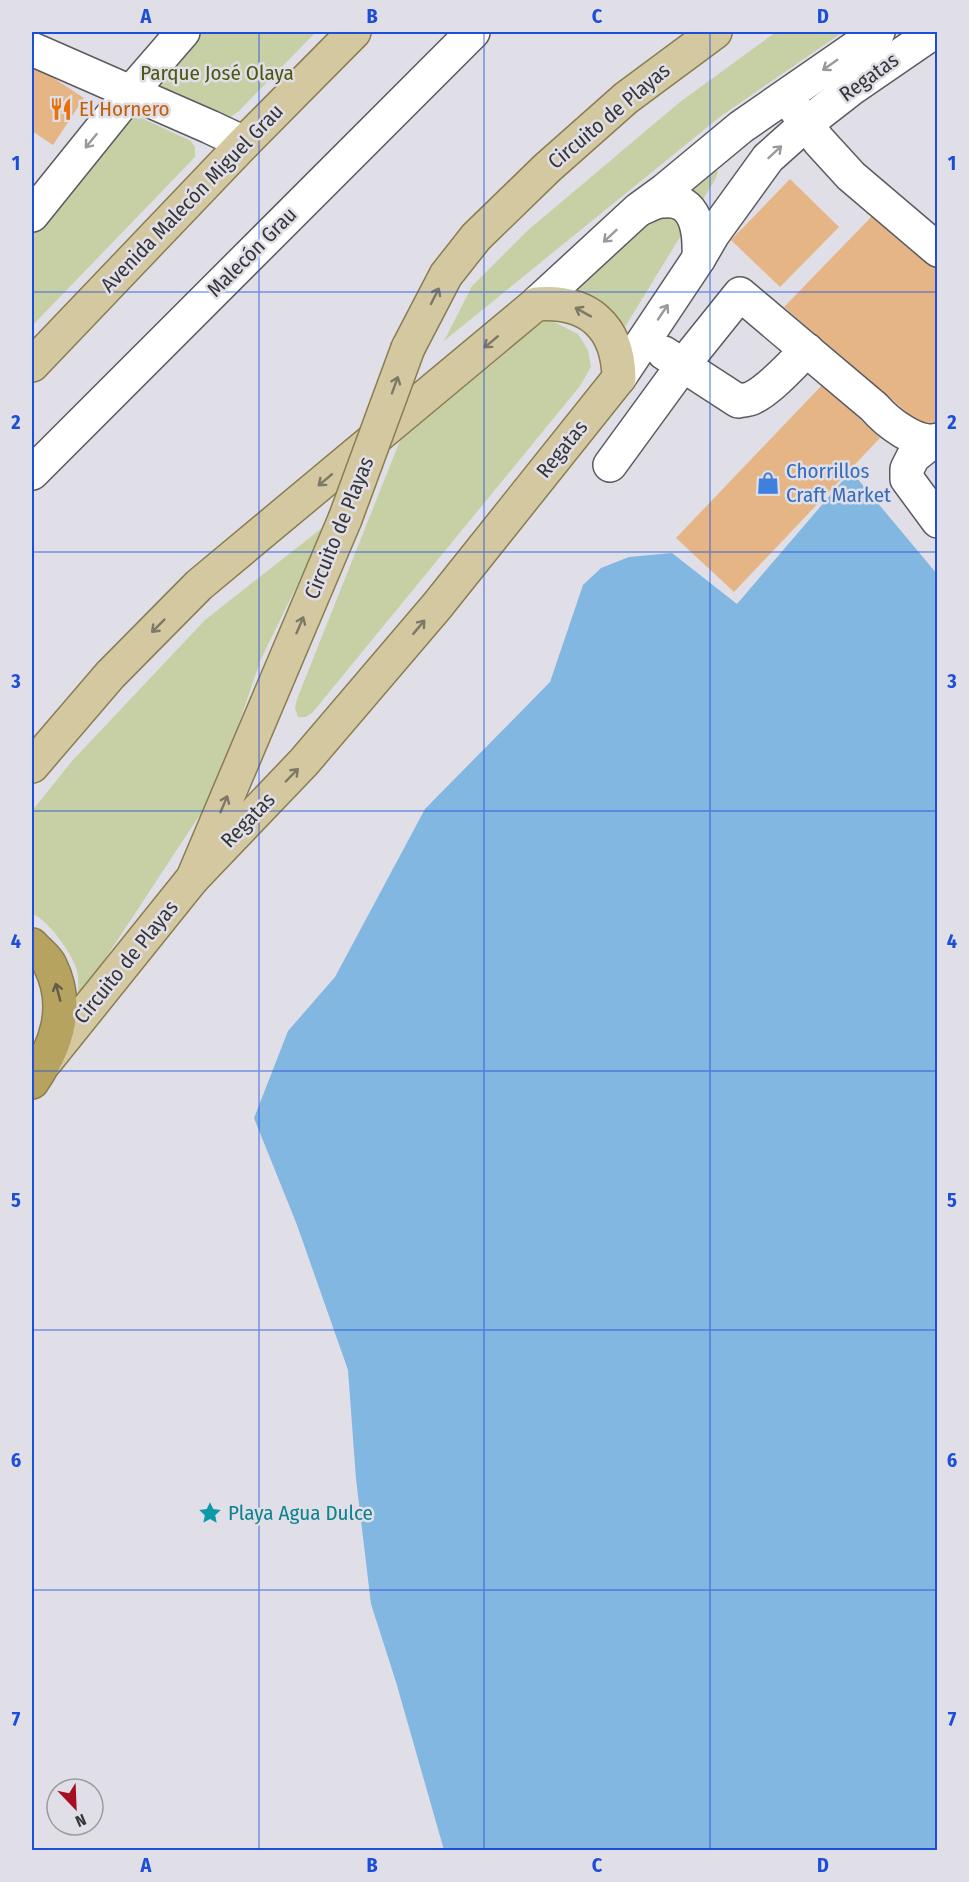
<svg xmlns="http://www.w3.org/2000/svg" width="969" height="1882" font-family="'Fira Sans Condensed',sans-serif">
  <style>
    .green { fill: #c7d0a5 }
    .water { fill: #81b7e1 }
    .building { fill: #e5b586 }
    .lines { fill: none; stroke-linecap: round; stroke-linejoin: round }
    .minor-casing { stroke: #5a5a60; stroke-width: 36 }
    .major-casing { stroke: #897d52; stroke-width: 36 }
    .highway-casing { stroke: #897d52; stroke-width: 36 }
    .minor { stroke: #fff; stroke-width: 33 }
    .major { stroke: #d3c89f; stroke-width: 33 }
    .highway { stroke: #b6a35f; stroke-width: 33 }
    .major-bridge-casing { stroke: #897d52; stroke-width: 36; stroke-linecap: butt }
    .major-bridge { stroke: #d3c89f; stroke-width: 33 }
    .oneway { stroke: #9a9a9c }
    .oneway2 { stroke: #7d7867 }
    .oneway3 { stroke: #635c46 }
    .grid { fill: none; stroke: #1d4ed8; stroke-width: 1.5; stroke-opacity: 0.55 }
    .labels { text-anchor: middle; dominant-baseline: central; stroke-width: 5; stroke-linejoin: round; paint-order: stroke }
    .park-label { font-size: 21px; fill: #4d5610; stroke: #e0dfe7 }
    .street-label { font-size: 21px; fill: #363639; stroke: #e0dfe7 }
    .food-label { font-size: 21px; fill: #c56008; stroke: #e0dfe7; text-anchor: start }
    .shop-label { font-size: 21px; fill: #366cbe; stroke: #e0dfe7; text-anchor: start }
    .culture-label { font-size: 21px; fill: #0d838f; stroke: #e0dfe7; text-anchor: start }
    .neatline { fill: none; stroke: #1d4ed8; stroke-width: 2 }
    .grid-label { font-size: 20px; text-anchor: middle; font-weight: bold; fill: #1d4ed8 }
  </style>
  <rect width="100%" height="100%" fill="#e0dfe7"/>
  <!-- green -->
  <g class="green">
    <path d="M 198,32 L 316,32 L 239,111 L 229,118 L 157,96 L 154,83 Z"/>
    <path d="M 776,32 L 843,32 L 721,116 L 444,341 L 472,286 L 527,231 L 680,102 Z"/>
    <path d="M 131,115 L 135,115 L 191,141 L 195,147 L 195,157 L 32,326 L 32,230 Z"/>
    <path d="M 714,168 L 718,172 L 716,178 L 625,327 L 621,328 L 568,290 Z"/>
    <path d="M 546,318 L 578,334 L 588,350 L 591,367 L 580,386 L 313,712 L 306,717 L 298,717 L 295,708 L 297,699 L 403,433 L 530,323 Z"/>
    <path d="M 327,524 L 261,659 L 215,792 L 78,1000 C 78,991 79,980 77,971 C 74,956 47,918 32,914 L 32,811 L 72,761 L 205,620 Z"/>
  </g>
  <!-- water -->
  <path class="water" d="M 851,471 L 937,574 L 937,1850 L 444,1850 L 396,1682 L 371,1604 L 356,1479 L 348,1370 L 297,1225 L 254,1118 L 288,1031 L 335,977 L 425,809 L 550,682 L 583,585 L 601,568 L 629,557 L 672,553 L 737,604 Z"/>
  <!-- building -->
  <g class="building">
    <path d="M 32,64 L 84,98 L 53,145 L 32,131 Z"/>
    <path d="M 790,179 L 839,227 L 780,287 L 731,240 Z"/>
    <path d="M 877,211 L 938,270 L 938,424 L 930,432 L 784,307 Z"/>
    <path d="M 823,384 L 880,438 L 734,592 L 676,538 Z"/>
  </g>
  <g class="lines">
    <!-- minor casing -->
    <g class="minor-casing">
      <g id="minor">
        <path d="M 32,49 L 210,127 L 244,143"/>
        <path d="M 793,106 L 819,141 L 851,176 L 938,250"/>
        <path d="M 640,209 C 647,206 656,201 663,201 C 698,197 700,234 699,258"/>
        <path d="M 32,215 L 131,92 L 183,32"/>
        <path d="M 536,304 L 639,209 L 665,190 L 741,127 L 878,32"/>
        <path d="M 664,353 L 738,401 C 742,400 748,400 752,398 C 771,389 791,365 807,350"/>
        <path d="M 619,378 L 699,258 L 713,234 L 768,158 L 806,124 L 851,89 L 934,32"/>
        <path d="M 938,444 L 933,441 L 913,457 L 907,469 L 907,479 L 938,521"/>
        <path d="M 610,465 L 683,365 L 740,294 L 874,407 C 886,421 918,447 938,440"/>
        <path d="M 32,473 L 473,32"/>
      </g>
    </g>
    <!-- major casing -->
    <g class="major-casing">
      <g id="major">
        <path d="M 408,348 L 446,275 L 476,237 L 547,168 L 626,98 L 715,32"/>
        <path d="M 32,365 L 244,143 L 354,32"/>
        <path d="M 32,766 L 110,675 L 199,585 L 536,304 C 588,300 618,326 619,378 L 437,606 L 304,762 L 193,878"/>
        <path d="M 46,1061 L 193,878 L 345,519"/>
      </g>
    </g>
    <!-- highway casing -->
    <g class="highway-casing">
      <path id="highway" d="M 32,945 C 37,951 47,958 50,965 C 71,1007 56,1047 32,1082"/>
    </g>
    <!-- minor -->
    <use href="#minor" class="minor"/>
    <!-- major -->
    <use href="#major" class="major"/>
    <!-- highway -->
    <use href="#highway" class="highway"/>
    <!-- major-bridge casing -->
    <g class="major-bridge-casing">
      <path id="major-bridge" d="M 345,519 L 408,348"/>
    </g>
    <!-- major-bridge -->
    <use href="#major-bridge" class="major-bridge"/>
  </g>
  <!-- one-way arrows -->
  <defs><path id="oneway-shaft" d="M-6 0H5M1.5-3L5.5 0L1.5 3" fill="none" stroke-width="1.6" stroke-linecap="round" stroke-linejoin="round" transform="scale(1.5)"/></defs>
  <g class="oneway">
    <use href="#oneway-shaft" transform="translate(830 65) rotate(145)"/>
    <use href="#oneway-shaft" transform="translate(91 141) rotate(129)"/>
    <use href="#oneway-shaft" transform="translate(775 152) rotate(-43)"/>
    <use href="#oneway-shaft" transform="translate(610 236) rotate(137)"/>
    <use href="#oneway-shaft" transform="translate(663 312) rotate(-56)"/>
  </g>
  <g class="oneway2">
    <use href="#oneway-shaft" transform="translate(435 296) rotate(-63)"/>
    <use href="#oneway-shaft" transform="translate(583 312) rotate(-151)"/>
    <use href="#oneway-shaft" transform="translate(491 342) rotate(140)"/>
    <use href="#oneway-shaft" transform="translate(395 385) rotate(-70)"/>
    <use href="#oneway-shaft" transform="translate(325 480) rotate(140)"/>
    <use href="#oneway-shaft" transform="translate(300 625) rotate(-67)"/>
    <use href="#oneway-shaft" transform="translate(158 626) rotate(135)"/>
    <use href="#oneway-shaft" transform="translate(419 627) rotate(-50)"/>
    <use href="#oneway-shaft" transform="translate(292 775) rotate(-46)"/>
    <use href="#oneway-shaft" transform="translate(224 804) rotate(-67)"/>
  </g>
  <use class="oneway3" href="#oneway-shaft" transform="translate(58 992) rotate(-105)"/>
  <!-- grid -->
  <path class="grid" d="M 259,32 L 259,1850M 484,32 L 484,1850M 710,32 L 710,1850M 32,292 L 938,292M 32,552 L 938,552M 32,811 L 938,811M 32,1071 L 938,1071M 32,1330 L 938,1330M 32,1590 L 938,1590"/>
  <!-- icons -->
  <defs>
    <g id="restaurant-bare" transform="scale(1.8)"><path d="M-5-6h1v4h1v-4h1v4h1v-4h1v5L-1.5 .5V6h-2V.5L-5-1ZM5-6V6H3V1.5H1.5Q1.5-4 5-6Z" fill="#e8710a" stroke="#e0dfe7" stroke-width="2.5" paint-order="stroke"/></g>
    <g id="shop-bare" transform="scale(1.8)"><path d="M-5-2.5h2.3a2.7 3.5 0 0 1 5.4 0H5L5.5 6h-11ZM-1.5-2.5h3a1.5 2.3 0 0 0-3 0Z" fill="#3f7fe0" stroke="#e0dfe7" stroke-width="2.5" paint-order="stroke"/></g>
    <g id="sight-bare" transform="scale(1.8)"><path d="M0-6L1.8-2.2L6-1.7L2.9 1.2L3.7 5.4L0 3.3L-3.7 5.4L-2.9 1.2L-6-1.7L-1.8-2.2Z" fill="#0f9aa8" stroke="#e0dfe7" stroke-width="2.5" paint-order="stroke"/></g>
  </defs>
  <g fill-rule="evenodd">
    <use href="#restaurant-bare" x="61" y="109"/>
    <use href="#shop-bare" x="768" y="483"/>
    <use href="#sight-bare" x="210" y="1513"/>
  </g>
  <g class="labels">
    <!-- park labels -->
    <g class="park-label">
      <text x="217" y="73">Parque José Olaya</text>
    </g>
    <!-- street labels -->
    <g class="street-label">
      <text transform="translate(869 77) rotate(-36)">Regatas</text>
      <text transform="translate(609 116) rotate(-40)">Circuito de Playas</text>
      <text transform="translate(192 198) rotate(-46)">Avenida Malecón Miguel Grau</text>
      <text transform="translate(252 252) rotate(-45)">Malecón Grau</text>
      <text transform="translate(562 449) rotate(-51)">Regatas</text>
      <text transform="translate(339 528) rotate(-68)">Circuito de Playas</text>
      <text transform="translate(248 820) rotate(-46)">Regatas</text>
      <text transform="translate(126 962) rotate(-51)">Circuito de Playas</text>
    </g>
    <!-- food labels -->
    <g class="food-label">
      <text x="79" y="109">El Hornero</text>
    </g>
    <!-- shop labels -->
    <g class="shop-label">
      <text x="786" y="471">Chorrillos<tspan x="786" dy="24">Craft Market</tspan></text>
    </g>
    <!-- culture labels -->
    <g class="culture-label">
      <text x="228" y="1513">Playa Agua Dulce</text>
    </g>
  </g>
  <!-- border -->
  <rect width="969" height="1882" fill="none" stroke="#e0dfe7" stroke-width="66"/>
  <!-- north arrow -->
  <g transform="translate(75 1807) rotate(157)"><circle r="28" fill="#e0dfe7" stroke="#9c9ba1" stroke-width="1.5"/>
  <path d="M0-4.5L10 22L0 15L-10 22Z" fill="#a60e21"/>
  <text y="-9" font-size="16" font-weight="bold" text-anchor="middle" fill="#363639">N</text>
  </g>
  <rect x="33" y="33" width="903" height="1816" class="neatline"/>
  <g class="grid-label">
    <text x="146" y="23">A</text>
    <text x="372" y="23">B</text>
    <text x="597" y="23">C</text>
    <text x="823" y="23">D</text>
    <text x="16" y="170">1</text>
    <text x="952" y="170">1</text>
    <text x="16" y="429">2</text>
    <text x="952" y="429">2</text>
    <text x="16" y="688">3</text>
    <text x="952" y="688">3</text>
    <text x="16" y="948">4</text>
    <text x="952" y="948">4</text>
    <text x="16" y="1207">5</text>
    <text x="952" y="1207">5</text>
    <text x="16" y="1467">6</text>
    <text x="952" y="1467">6</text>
    <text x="16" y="1726">7</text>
    <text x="952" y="1726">7</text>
    <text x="146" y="1872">A</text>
    <text x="372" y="1872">B</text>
    <text x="597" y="1872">C</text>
    <text x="823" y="1872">D</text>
  </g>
</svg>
